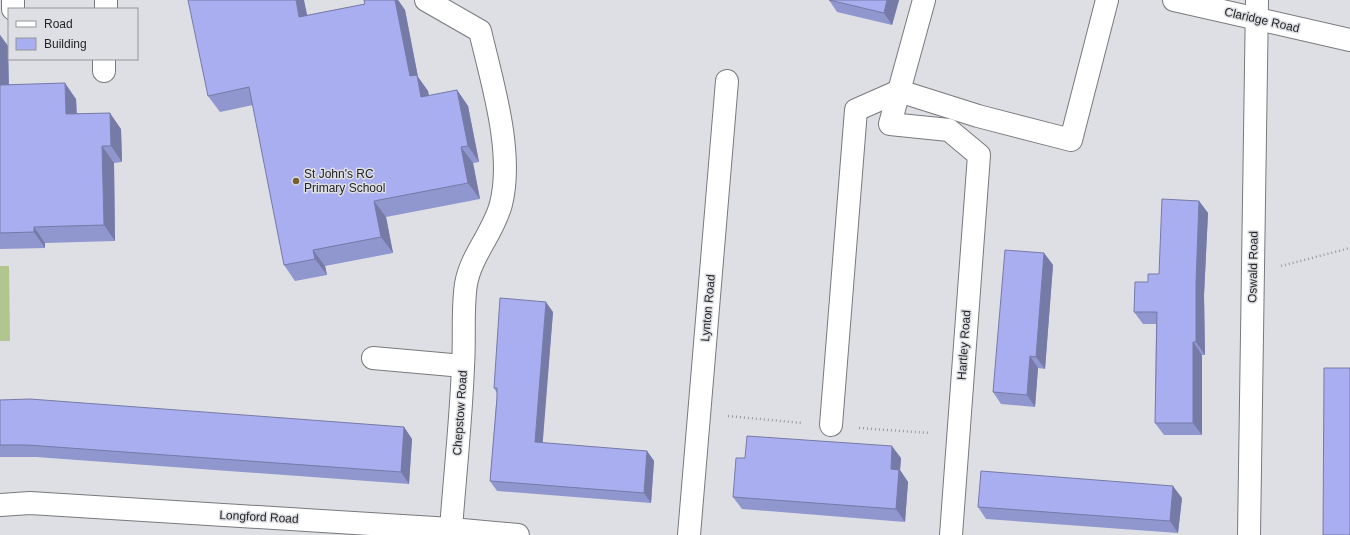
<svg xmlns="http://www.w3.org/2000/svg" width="1350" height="535" font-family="Arial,sans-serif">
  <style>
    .green { fill: #b2c58e }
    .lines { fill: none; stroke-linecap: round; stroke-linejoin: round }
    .minor-casing { stroke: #78797d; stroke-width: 24 }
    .path { stroke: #98999c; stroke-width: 2.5; stroke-dasharray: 1 3; stroke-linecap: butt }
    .minor { stroke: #fff; stroke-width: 22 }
    .wall { fill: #9096ce }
    .shaded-wall { fill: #767aa7 }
    .building { fill: #a8aeef; stroke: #767aa7 }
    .poi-dot { fill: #766030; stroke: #dedfe4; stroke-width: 1.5 }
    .labels { text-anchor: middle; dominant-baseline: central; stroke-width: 3; stroke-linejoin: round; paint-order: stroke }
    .street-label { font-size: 12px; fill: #242526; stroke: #dedfe4 }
    .poi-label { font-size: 12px; fill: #242526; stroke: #dedfe4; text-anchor: start }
  </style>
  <rect width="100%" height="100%" fill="#dedfe4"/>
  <!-- green -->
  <path class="green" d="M 0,266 L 9,266 L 10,341 L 0,341 Z"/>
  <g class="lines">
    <!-- minor casing -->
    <g class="minor-casing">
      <g id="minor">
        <path d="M 13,0 L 13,9"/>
        <path d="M 426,0 L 480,31 C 492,82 514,152 501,204 C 494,232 471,255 466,284 C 462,310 465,339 463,366 C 461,420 455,474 451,529"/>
        <path d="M 924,0 L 899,91 L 978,116 L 1071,140 L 1107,0"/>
        <path d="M 1174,0 L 1350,40"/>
        <path d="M 106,9 L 106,0"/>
        <path d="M 104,71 L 104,59"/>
        <path d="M 899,91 L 890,124 L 949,130 L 979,155 L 951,535"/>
        <path d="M 373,358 L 463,366"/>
        <path d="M 831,425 L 856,110 L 899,91"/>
        <path d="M 0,505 L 30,503 L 451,529 L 518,535"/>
        <path d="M 689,535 L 727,81"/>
        <path d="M 1249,535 L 1257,0"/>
      </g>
    </g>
    <!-- path -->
    <g class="path">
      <path d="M 1281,266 L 1350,248"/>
      <path d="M 728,416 L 802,423"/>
      <path d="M 859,428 L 930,433"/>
    </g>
    <!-- minor -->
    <use href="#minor" class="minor"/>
  </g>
  <!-- wall -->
  <g class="wall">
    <path d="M 364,0 L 398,0 L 405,10 L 418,77 L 428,91 L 429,96 L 457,90 L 468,106 L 479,162 L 473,163 L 480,199 L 386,217 L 393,253 L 325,266 L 327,275 L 295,281 L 284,265 L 253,105 L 220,112 L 208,96 L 307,15 L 365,4 Z"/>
    <path d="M 829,0 L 899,0 L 892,25 L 837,12 Z"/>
    <path d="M 0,35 L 8,46 L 9,85 L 76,99 L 77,113 L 121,129 L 122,162 L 114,163 L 115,241 L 45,243 L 45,248 L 0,249 Z"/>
    <path d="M 1199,201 L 1208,213 L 1204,295 L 1205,355 L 1202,355 L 1202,435 L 1164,435 L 1155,423 L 1156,324 L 1143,324 L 1134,312 L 1148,282 L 1159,274 Z"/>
    <path d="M 1044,253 L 1053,265 L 1045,369 L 1038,368 L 1035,407 L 1001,404 L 993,392 Z"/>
    <path d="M 553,312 L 542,443 L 647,451 L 654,461 L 651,503 L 497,491 L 490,481 L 497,393 L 494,388 Z"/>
    <path d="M 0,400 L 404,427 L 412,439 L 409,484 L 36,457 L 0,457 Z"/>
    <path d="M 745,458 L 901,458 L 900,470 L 908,482 L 905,522 L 742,509 L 733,497 Z"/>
    <path d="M 1182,498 L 1178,533 L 986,519 L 978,507 Z"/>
  </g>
  <!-- shaded-wall -->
  <g class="shaded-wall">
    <path d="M 296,0 L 304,0 L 311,33 L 299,17 Z"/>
    <path d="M 395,0 L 398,0 L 405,10 L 418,77 L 428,91 L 432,113 L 421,97 L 410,76 Z"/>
    <path d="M 887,0 L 899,0 L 892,25 L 884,13 Z"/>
    <path d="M 0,35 L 8,46 L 9,101 L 0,88 Z"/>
    <path d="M 65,83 L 76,99 L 77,130 L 66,114 Z"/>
    <path d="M 457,90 L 468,106 L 479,162 L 468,146 Z"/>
    <path d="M 110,113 L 121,129 L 122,162 L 111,146 Z"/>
    <path d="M 102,146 L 114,163 L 115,241 L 104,225 Z"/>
    <path d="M 461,147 L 473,163 L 480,199 L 468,183 Z"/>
    <path d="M 374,201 L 386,217 L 393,253 L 381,237 Z"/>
    <path d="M 1199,201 L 1208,213 L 1204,295 L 1205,355 L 1196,342 L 1196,283 Z"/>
    <path d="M 34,227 L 45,243 L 45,248 L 34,232 Z"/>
    <path d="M 313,250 L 325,266 L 327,275 L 315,259 Z"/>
    <path d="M 1044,253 L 1053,265 L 1045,369 L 1036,357 Z"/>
    <path d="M 546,302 L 553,312 L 542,452 L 535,442 Z"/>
    <path d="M 1193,342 L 1202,355 L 1202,435 L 1193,423 Z"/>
    <path d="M 1030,356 L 1038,368 L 1035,407 L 1027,395 Z"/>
    <path d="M 404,427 L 412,439 L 409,484 L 401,472 Z"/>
    <path d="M 892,446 L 901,458 L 900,470 L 908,482 L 905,522 L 896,509 L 891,469 Z"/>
    <path d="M 647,451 L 654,461 L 651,503 L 644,493 Z"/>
    <path d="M 1173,486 L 1182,498 L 1178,533 L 1170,521 Z"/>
  </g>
  <!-- building -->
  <g class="building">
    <path d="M 188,0 L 296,0 L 299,17 L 365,4 L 364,0 L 395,0 L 410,76 L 417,75 L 421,97 L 457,90 L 468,146 L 461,147 L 468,183 L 374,201 L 381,237 L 313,250 L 315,259 L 284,265 L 249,87 L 208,96 Z"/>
    <path d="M 829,0 L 887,0 L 884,13 Z"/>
    <path d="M 65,83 L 66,114 L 110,113 L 111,146 L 102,146 L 104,225 L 34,227 L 34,232 L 0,233 L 0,85 Z"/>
    <path d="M 1162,199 L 1199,201 L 1196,283 L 1196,342 L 1193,342 L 1193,423 L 1155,423 L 1157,312 L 1134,312 L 1135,282 L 1148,282 L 1148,274 L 1159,274 Z"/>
    <path d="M 1005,250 L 1044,253 L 1036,357 L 1030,356 L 1027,395 L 993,392 Z"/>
    <path d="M 500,298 L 546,302 L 535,442 L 647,451 L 644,493 L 490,481 L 497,398 L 497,388 L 494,388 Z"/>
    <path d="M 1324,368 L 1350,368 L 1350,535 L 1323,535 Z"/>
    <path d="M 30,399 L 404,427 L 401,472 L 28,445 L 0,445 L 0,400 Z"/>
    <path d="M 747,436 L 892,446 L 891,469 L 899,470 L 896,509 L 733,497 L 736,458 L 745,458 Z"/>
    <path d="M 981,471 L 1173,486 L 1170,521 L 978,507 Z"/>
  </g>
  <!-- markers -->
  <circle class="poi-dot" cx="296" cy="181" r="4"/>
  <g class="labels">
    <!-- street labels -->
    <g class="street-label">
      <text transform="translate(1262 20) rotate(13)">Claridge Road</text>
      <text transform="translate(1253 267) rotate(-89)">Oswald Road</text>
      <text transform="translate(708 308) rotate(-85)">Lynton Road</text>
      <text transform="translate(964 345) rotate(-86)">Hartley Road</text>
      <text transform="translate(460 413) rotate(-86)">Chepstow Road</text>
      <text transform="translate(259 517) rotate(3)">Longford Road</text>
    </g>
    <!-- poi labels -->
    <g class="poi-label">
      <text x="304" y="174">St John's RC<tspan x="304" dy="14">Primary School</tspan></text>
    </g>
  </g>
  <!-- legend -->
  <rect x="8" y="8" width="130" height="52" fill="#dedfe4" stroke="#949598"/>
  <rect x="16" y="21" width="20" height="6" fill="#ffffff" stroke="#949598"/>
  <text x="44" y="28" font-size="12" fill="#242526">Road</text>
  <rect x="16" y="38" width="20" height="12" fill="#a8aeef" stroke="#949598"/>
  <text x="44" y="48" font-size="12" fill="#242526">Building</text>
</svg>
